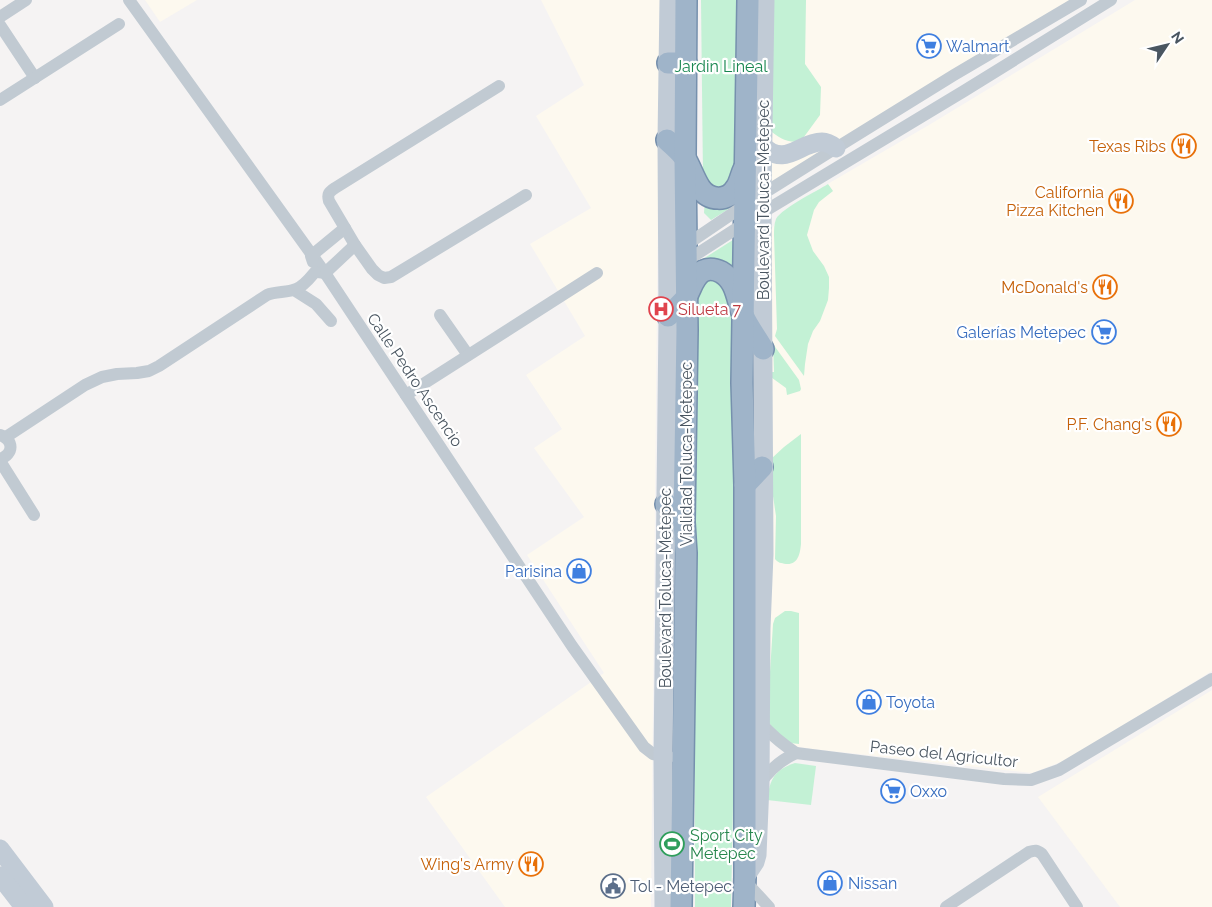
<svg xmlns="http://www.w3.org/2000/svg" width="1212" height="907" font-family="Raleway,sans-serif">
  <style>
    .commercial { fill: #fdf9ef }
    .green { fill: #c3f1d5 }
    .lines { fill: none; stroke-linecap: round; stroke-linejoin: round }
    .trunk-casing { stroke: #7690ad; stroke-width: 24 }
    .minor { stroke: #c1cad2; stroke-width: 12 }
    .secondary { stroke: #c1cbd6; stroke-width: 19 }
    .trunk { stroke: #9fb4c9; stroke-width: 21 }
    .labels { text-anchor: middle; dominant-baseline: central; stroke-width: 4.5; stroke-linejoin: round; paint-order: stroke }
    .shop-label { font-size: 16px; fill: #366cbe; stroke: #fff; text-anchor: start }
    .park-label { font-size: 16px; fill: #17864f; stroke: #fff }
    .food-label { font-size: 16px; fill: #c56008; stroke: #fff; text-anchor: end }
    .street-label { font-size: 16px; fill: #4a5661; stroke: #fff }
    .health-label { font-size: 16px; fill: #be3a42; stroke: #fff; text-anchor: start }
    .leisure-label { font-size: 16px; fill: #27864d; stroke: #fff; text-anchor: start }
    .service-label { font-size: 16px; fill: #4e5e75; stroke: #fff; text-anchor: start }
  </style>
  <rect width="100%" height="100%" fill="#f5f3f3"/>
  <!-- commercial -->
  <g class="commercial">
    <path d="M 145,0 L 197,0 L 160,22 Z"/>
    <path d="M 541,0 L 660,0 L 651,907 L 505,907 L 426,797 L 604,673 L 527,555 L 584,517 L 534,448 L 562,429 L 526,375 L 585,336 L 530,244 L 591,208 L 536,116 L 584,85 Z"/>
    <path d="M 767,0 L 1079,0 L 766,190 Z"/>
    <path d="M 1135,0 L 1212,0 L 1212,671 L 1066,760 L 1032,773 L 813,749 L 786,745 L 764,715 L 767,234 L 784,214 L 831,182 L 929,125 Z"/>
    <path d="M 1212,690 L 1212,907 L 1120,907 L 1038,797 Z"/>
  </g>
  <!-- green -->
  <g class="green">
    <path d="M 701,0 L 740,0 L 739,133 L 731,187 L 710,189 L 703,178 Z"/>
    <path d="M 770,0 L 806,0 L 805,64 L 821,87 L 820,115 L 801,141 C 789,144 778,138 770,130 Z"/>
    <path d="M 828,184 L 833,191 L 819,202 L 814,210 L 807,235 L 813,251 L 824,266 L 829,277 L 829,288 L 828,300 L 820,321 L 813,331 L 808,344 L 805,364 L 804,376 L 775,336 L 777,329 L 774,235 C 774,230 774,224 776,219 C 782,208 817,191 828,184 Z"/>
    <path d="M 705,199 L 740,202 L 711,220 L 704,213 Z"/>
    <path d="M 736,238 L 739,278 L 700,267 L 703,259 Z"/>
    <path d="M 717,277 L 733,308 L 738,551 L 731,907 L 695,907 L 693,304 L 701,280 Z"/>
    <path d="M 773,344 L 799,380 L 801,389 L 800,391 L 787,395 L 786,388 L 768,375 L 768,372 L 774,372 Z"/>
    <path d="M 801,434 L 801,544 C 800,554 798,565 786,564 C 781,563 778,563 775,559 L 776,516 L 770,476 L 771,459 L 784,447 Z"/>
    <path d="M 785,611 L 791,611 L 799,613 L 799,744 L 790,743 L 776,734 L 767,719 L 773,624 L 775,618 Z"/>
    <path d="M 795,763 L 816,766 L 811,805 L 767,800 C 770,779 774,770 795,763 Z"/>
  </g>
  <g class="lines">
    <!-- trunk casing -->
    <g class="trunk-casing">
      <g id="trunk">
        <path d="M 668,63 L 686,63"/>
        <path d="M 667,140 C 673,146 681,152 686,160 C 691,169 694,179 700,188 C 709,201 728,202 736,188 C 740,183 741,175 744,169"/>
        <path d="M 668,316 C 673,311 679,306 684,300 C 691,291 692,277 703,271 C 709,268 715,269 721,272 C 737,281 737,300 743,315 C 748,327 757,338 763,349"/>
        <path d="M 745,485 L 762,467"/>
        <path d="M 666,504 L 684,518"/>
        <path d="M 681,907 L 686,553 L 684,522 L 687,330 L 685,158 L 686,0"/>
        <path d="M 744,907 L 745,877 L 745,485 L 742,383 L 748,0"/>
      </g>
    </g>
    <!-- minor -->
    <g class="minor">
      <path d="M 129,0 L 325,273 L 572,646 L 644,747 L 653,754 L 669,757"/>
      <path d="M 0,17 L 26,0"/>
      <path d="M 0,25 L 35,78"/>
      <path d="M 499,86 L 335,188 C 329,192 327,194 329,201 L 355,245 L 372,269 L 378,275 L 384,278 L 391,277 L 526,195"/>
      <path d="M 0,100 L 119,24"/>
      <path d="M 686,245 L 745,205 L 836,148 L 954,75 L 1081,0"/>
      <path d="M 686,261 L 745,223 L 964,91 L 1111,0"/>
      <path d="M 313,262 L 311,256 L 345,228"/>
      <path d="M 318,272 L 325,273 L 355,245"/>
      <path d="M 294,290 L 316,304 L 331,321"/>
      <path d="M 440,315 L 468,355"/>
      <path d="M 406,395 L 597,273"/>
      <path d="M 6,437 L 85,385 L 102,377 L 117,374 L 137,373 L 149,371 L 159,366 L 267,295 C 276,291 287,293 296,289 C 304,286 310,278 315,272"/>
      <path d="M 0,459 C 14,454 14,440 0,435"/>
      <path d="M 0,461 L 34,515"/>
      <path d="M 760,722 C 771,735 782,744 796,753 L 1004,779 L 1031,780 L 1059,770 L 1212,679"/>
      <path d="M 760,784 C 769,770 781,760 796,753"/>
      <path d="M 745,881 L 769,907"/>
      <path d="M 946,907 L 1029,852 C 1035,850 1037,850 1042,854 L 1077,907"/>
    </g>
    <!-- secondary -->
    <g class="secondary">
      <path d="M 763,146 C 786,168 799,142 822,142 C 827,142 832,145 836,148"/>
      <path d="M 0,849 L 44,907"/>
      <path d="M 0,876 L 24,907"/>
      <path d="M 745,877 L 755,862 L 757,855 L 760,784 L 761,628 L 764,554 L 762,195 L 765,0"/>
      <path d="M 664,907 L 663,757 L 668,320 L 667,140 L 669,0"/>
    </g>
    <!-- trunk -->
    <use href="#trunk" class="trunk"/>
  </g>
  <!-- icons -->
  <defs>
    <g id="supermarket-ring" transform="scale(1.25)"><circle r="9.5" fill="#fff" stroke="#3f7fe0" stroke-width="1.5"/><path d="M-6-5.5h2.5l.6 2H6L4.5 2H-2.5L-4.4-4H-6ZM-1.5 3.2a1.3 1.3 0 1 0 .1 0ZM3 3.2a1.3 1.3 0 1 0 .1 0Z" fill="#3f7fe0"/></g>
    <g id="restaurant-ring" transform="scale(1.25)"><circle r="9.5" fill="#fff" stroke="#e8710a" stroke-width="1.5"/><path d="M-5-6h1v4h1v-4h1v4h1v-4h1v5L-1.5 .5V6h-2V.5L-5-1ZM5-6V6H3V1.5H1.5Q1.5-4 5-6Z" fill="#e8710a"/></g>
    <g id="hospital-ring" transform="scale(1.25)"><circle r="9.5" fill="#fff" stroke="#e0444e" stroke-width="1.5"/><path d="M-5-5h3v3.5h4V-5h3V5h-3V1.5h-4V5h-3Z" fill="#e0444e"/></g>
    <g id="shop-ring" transform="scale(1.25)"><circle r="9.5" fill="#fff" stroke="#3f7fe0" stroke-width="1.5"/><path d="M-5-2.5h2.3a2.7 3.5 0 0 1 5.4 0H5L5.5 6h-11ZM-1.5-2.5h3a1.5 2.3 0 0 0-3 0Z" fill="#3f7fe0"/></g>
    <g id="stadium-ring" transform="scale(1.25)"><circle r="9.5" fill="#fff" stroke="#2e9e5b" stroke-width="1.5"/><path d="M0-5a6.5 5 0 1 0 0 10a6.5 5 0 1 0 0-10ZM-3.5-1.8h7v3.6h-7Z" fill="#2e9e5b"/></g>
    <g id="civic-ring" transform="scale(1.25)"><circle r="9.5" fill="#fff" stroke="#5c6f8a" stroke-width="1.5"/><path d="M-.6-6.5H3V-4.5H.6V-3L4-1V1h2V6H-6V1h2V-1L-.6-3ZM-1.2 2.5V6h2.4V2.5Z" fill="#5c6f8a"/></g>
  </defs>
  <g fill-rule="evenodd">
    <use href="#supermarket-ring" x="929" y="46"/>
    <use href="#restaurant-ring" x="1184" y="146"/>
    <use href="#restaurant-ring" x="1121" y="201"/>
    <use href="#restaurant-ring" x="1105" y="287"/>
    <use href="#hospital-ring" x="661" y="309"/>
    <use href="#supermarket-ring" x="1104" y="332"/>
    <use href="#restaurant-ring" x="1169" y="424"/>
    <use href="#shop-ring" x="579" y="571"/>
    <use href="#shop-ring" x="869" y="702"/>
    <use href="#supermarket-ring" x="893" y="791"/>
    <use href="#stadium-ring" x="672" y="844"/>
    <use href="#restaurant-ring" x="531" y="864"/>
    <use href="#shop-ring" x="830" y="883"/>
    <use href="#civic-ring" x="613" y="886"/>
  </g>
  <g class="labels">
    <!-- shop labels -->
    <g class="shop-label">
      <text x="946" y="46">Walmart</text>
      <text x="1086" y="332" text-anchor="end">Galerías Metepec</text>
      <text x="562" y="571" text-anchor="end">Parisina</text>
      <text x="886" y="702">Toyota</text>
      <text x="910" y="791">Oxxo</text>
      <text x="848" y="883">Nissan</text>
    </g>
    <!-- park labels -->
    <g class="park-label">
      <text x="721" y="66">Jardin Lineal</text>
    </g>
    <!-- food labels -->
    <g class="food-label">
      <text x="1166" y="146">Texas Ribs</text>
      <text x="1104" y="192">California<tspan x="1104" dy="18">Pizza Kitchen</tspan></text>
      <text x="1088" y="287">McDonald's</text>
      <text x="1152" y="424">P.F. Chang's</text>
      <text x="514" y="864">Wing's Army</text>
    </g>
    <!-- street labels -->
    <g class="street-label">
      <text transform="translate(763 200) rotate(-90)">Boulevard Toluca-Metepec</text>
      <text transform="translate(415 380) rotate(56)">Calle Pedro Ascencio</text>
      <text transform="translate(686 454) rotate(-90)">Vialidad Toluca-Metepec</text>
      <text transform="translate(665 588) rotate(-90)">Boulevard Toluca-Metepec</text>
      <text transform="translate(944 754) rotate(6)">Paseo del Agricultor</text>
    </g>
    <!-- health labels -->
    <g class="health-label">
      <text x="678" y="309">Silueta 7</text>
    </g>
    <!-- leisure labels -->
    <g class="leisure-label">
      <text x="690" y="835">Sport City<tspan x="690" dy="18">Metepec</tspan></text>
    </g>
    <!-- service labels -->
    <g class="service-label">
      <text x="630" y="886">Tol - Metepec</text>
    </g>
  </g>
  <!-- north arrow -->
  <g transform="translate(1167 45) rotate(55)" stroke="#ffffff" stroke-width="4" paint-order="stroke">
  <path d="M0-4L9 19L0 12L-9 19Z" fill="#4a5661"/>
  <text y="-8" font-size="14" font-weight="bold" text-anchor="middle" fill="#4a5661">N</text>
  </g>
</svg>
